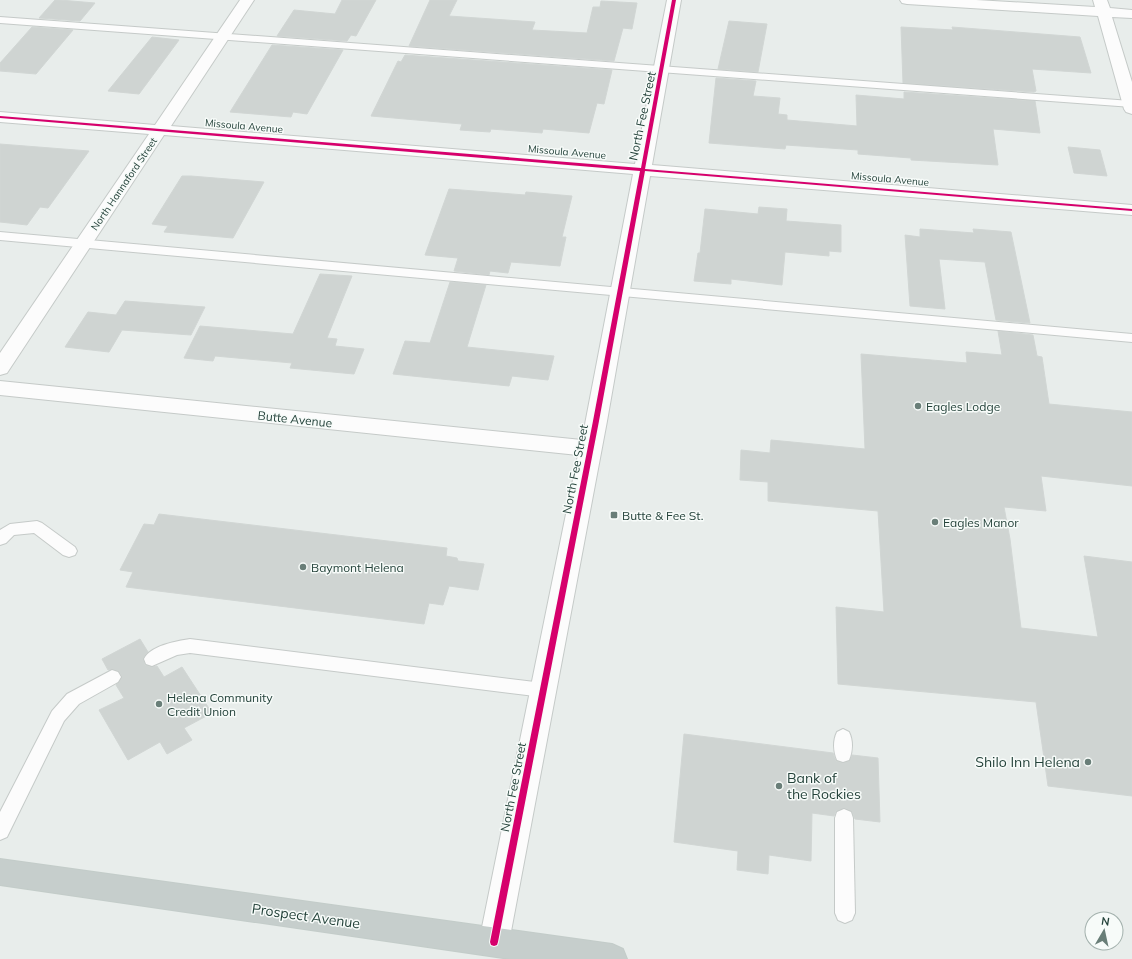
<svg xmlns="http://www.w3.org/2000/svg" width="1132" height="959" font-family="Mulish,sans-serif">
  <style>
    .building { fill: #cfd4d2; stroke: #d1d6d4 }
    .lines { fill: none; stroke-linecap: round; stroke-linejoin: round }
    .service-casing { stroke: #c5cac8; stroke-width: 2 }
    .minor-casing { stroke: #c5cac8; stroke-width: 2 }
    .trunk-casing { stroke: #c3ccc9; stroke-width: 2 }
    .service { fill: #fcfcfc; fill-rule: evenodd }
    .minor { fill: #fcfcfc; fill-rule: evenodd }
    .trunk { fill: #c6cecc; fill-rule: evenodd }
    .cycleway-casing { stroke: #f7fbf9; stroke-width: 2 }
    .cycleway { fill: #d6006c; fill-rule: evenodd }
    .poi-dot { fill: #697e78; stroke: #f7fbf9; stroke-width: 1.5 }
    .labels { text-anchor: middle; dominant-baseline: central; stroke-width: 3; stroke-linejoin: round; paint-order: stroke }
    .far-street-label { font-size: 10px; fill: #24423a; stroke: #f7fbf9 }
    .street-label { font-size: 12px; fill: #24423a; stroke: #f7fbf9 }
    .poi-label { font-size: 12px; fill: #24423a; stroke: #f7fbf9; text-anchor: start }
    .near-poi-label { font-size: 14px; fill: #24423a; stroke: #f7fbf9; text-anchor: end }
    .near-street-label { font-size: 14px; fill: #24423a; stroke: #f7fbf9 }
  </style>
  <rect width="100%" height="100%" fill="#e8edeb"/>
  <!-- building -->
  <g class="building">
    <path d="M 55,0 L 60,0 L 95,3 L 80,21 L 39,18 Z"/>
    <path d="M 342,0 L 376,0 L 356,36 L 351,35 L 347,41 L 277,36 L 294,10 L 335,14 Z"/>
    <path d="M 430,0 L 457,0 L 449,16 L 535,22 L 532,30 L 587,33 L 593,7 L 600,7 L 601,1 L 637,3 L 632,29 L 623,28 L 614,61 L 409,46 Z"/>
    <path d="M 729,21 L 767,24 L 758,72 L 718,69 Z"/>
    <path d="M 32,27 L 73,30 L 36,74 L 0,71 L 0,63 Z"/>
    <path d="M 901,27 L 953,30 L 952,27 L 1080,37 L 1091,73 L 1032,69 L 1036,91 L 1034,92 L 903,83 Z"/>
    <path d="M 152,37 L 179,40 L 139,94 L 108,91 Z"/>
    <path d="M 272,45 L 343,50 L 307,114 L 293,112 L 291,117 L 230,112 Z"/>
    <path d="M 405,55 L 612,70 L 604,104 L 597,103 L 589,133 L 543,129 L 542,133 L 491,129 L 490,132 L 460,130 L 462,124 L 371,116 L 398,61 L 401,62 Z"/>
    <path d="M 716,78 L 756,81 L 753,96 L 780,98 L 778,114 L 787,115 L 787,120 L 857,126 L 856,95 L 904,99 L 904,92 L 1035,101 L 1040,133 L 993,129 L 998,165 L 911,160 L 911,158 L 858,154 L 858,150 L 786,145 L 785,149 L 709,143 Z"/>
    <path d="M 0,144 L 89,151 L 48,208 L 40,207 L 27,225 L 0,222 Z"/>
    <path d="M 1068,147 L 1100,150 L 1107,176 L 1074,173 Z"/>
    <path d="M 182,176 L 191,176 L 264,182 L 233,238 L 164,232 L 168,226 L 152,224 Z"/>
    <path d="M 449,189 L 525,195 L 526,192 L 572,196 L 562,237 L 566,237 L 560,266 L 511,262 L 508,273 L 490,271 L 489,275 L 454,271 L 458,258 L 425,255 Z"/>
    <path d="M 759,207 L 787,209 L 786,221 L 841,225 L 841,252 L 829,251 L 829,256 L 785,252 L 782,285 L 731,279 L 731,284 L 694,281 L 698,253 L 700,253 L 705,209 L 758,214 Z"/>
    <path d="M 920,229 L 974,233 L 973,229 L 1011,232 L 1030,323 L 996,320 L 985,262 L 939,259 L 945,309 L 910,306 L 905,235 L 920,237 Z"/>
    <path d="M 320,274 L 352,276 L 327,338 L 337,339 L 335,346 L 364,349 L 354,374 L 290,368 L 292,363 L 215,356 L 213,361 L 184,358 L 200,326 L 293,334 Z"/>
    <path d="M 450,282 L 486,285 L 467,347 L 554,356 L 548,380 L 512,376 L 509,386 L 393,374 L 405,341 L 430,343 Z"/>
    <path d="M 125,301 L 205,307 L 191,335 L 122,330 L 109,352 L 65,347 L 88,312 L 116,315 Z"/>
    <path d="M 998,331 L 1033,335 L 1037,356 L 1042,357 L 1049,404 L 1132,412 L 1132,486 L 1041,476 L 1046,511 L 1004,507 L 1010,539 L 1021,628 L 1098,637 L 1084,556 L 1132,562 L 1132,796 L 1048,786 L 1036,702 L 838,684 L 836,607 L 884,612 L 878,511 L 768,501 L 768,482 L 740,480 L 741,450 L 770,453 L 771,440 L 865,449 L 861,354 L 967,363 L 966,352 L 1002,355 Z"/>
    <path d="M 159,514 L 447,548 L 446,556 L 457,558 L 458,561 L 484,564 L 478,590 L 449,586 L 443,605 L 429,603 L 424,624 L 126,587 L 133,572 L 120,570 L 144,524 L 154,525 Z"/>
    <path d="M 140,639 L 148,652 L 143,658 L 145,665 L 152,667 L 157,666 L 164,677 L 182,667 L 212,713 L 184,728 L 192,740 L 167,754 L 160,742 L 128,760 L 99,710 L 124,698 L 116,685 L 122,676 L 118,671 L 112,669 L 108,670 L 102,659 Z"/>
    <path d="M 684,734 L 833,753 L 836,761 L 843,763 L 849,761 L 852,755 L 878,758 L 880,822 L 855,819 L 852,812 L 845,808 L 836,811 L 834,816 L 812,813 L 811,861 L 769,855 L 768,874 L 737,870 L 738,851 L 674,842 Z"/>
  </g>
  <g class="lines">
    <!-- service casing -->
    <g class="service-casing">
      <g id="service">
        <path d="M 0,17 L 1131,101 L 1132,107 L 0,23 Z"/>
        <path d="M 0,232 L 1132,334 L 1132,342 L 0,240 Z"/>
        <path d="M 37,521 L 42,523 L 75,547 L 77,551 L 75,555 L 69,557 L 63,555 L 34,533 L 14,535 L 6,543 L 0,545 L 0,530 L 10,524 Z"/>
        <path d="M 190,639 L 543,683 L 549,685 L 552,690 L 549,695 L 543,697 L 190,653 L 177,655 L 152,666 L 146,664 L 144,659 C 150,646 176,641 190,639 Z"/>
        <path d="M 112,670 L 118,672 L 121,677 L 118,682 L 79,704 L 64,721 L 7,837 L 0,840 L 0,812 L 52,711 L 67,694 Z"/>
        <path d="M 843,729 L 849,732 C 853,740 853,751 849,760 L 843,762 L 837,760 C 833,751 833,740 837,732 Z"/>
        <path d="M 844,809 L 851,812 L 853,818 L 855,913 L 852,920 L 845,923 L 838,920 L 835,913 L 835,818 L 837,812 Z"/>
      </g>
    </g>
    <!-- minor casing -->
    <g class="minor-casing">
      <g id="minor">
        <path d="M 240,0 L 254,0 L 171,126 L 635,164 L 667,0 L 681,0 L 652,165 L 1132,205 L 1132,215 L 650,176 L 607,421 L 509,942 L 504,952 L 494,956 L 484,952 L 479,942 L 578,455 L 0,395 L 0,381 L 582,440 L 633,174 L 164,135 L 7,373 L 0,375 L 0,353 L 149,134 L 0,122 L 0,112 L 155,125 Z"/>
        <path d="M 900,0 L 976,0 L 1095,7 L 1093,0 L 1107,0 L 1110,8 L 1132,10 L 1132,18 L 1112,17 L 1132,82 L 1132,114 L 1126,112 L 1124,109 L 1098,16 L 907,4 L 902,3 Z"/>
      </g>
    </g>
    <!-- trunk casing -->
    <g class="trunk-casing">
      <path id="trunk" d="M 0,859 L 612,944 L 623,949 L 627,959 L 510,959 L 0,885 Z"/>
    </g>
    <!-- service -->
    <use href="#service" class="service"/>
    <!-- minor -->
    <use href="#minor" class="minor"/>
    <!-- trunk -->
    <use href="#trunk" class="trunk"/>
    <!-- cycleway casing -->
    <g class="cycleway-casing">
      <path id="cycleway" d="M 672,0 L 676,0 L 645,169 L 1132,209 L 1132,211 L 645,171 L 599,421 L 498,942 L 497,945 L 494,946 L 491,945 L 490,942 L 593,421 L 640,171 L 0,118 L 0,116 L 641,168 Z"/>
    </g>
    <!-- cycleway -->
    <use href="#cycleway" class="cycleway"/>
  </g>
  <!-- markers -->
  <g class="poi-dot">
    <circle cx="918" cy="406" r="4"/>
    <rect x="610" y="511" width="8" height="8" rx="2"/>
    <circle cx="935" cy="522" r="4"/>
    <circle cx="303" cy="567" r="4"/>
    <circle cx="159" cy="704" r="4"/>
    <circle cx="1088" cy="762" r="4"/>
    <circle cx="779" cy="786" r="4"/>
  </g>
  <g class="labels">
    <!-- far-street labels -->
    <g class="far-street-label">
      <text transform="translate(244 126) rotate(5)">Missoula Avenue</text>
      <text transform="translate(567 152) rotate(5)">Missoula Avenue</text>
      <text transform="translate(890 179) rotate(5)">Missoula Avenue</text>
      <text transform="translate(124 184) rotate(-56)">North Hannaford Street</text>
    </g>
    <!-- street labels -->
    <g class="street-label">
      <text transform="translate(642 116) rotate(-78)">North Fee Street</text>
      <text transform="translate(295 419) rotate(6)">Butte Avenue</text>
      <text transform="translate(575 469) rotate(-79)">North Fee Street</text>
      <text transform="translate(513 787) rotate(-79)">North Fee Street</text>
    </g>
    <!-- poi labels -->
    <g class="poi-label">
      <text x="926" y="406">Eagles Lodge</text>
      <text x="622" y="515">Butte &amp; Fee St.</text>
      <text x="943" y="522">Eagles Manor</text>
      <text x="311" y="567">Baymont Helena</text>
      <text x="167" y="697">Helena Community<tspan x="167" dy="14">Credit Union</tspan></text>
    </g>
    <!-- near-poi labels -->
    <g class="near-poi-label">
      <text x="1080" y="762">Shilo Inn Helena</text>
      <text x="787" y="778" text-anchor="start">Bank of<tspan x="787" dy="16">the Rockies</tspan></text>
    </g>
    <!-- near-street labels -->
    <g class="near-street-label">
      <text transform="translate(306 916) rotate(8)">Prospect Avenue</text>
    </g>
  </g>
  <!-- north arrow -->
  <g transform="translate(1104 931) rotate(9)"><circle r="19" fill="#f7fbf9" stroke="#a3b1ad"/>
  <path d="M0-3L7 15L0 10L-7 15Z" fill="#697e78"/>
  <text y="-6" font-size="11" font-weight="bold" text-anchor="middle" fill="#24423a">N</text>
  </g>
</svg>
